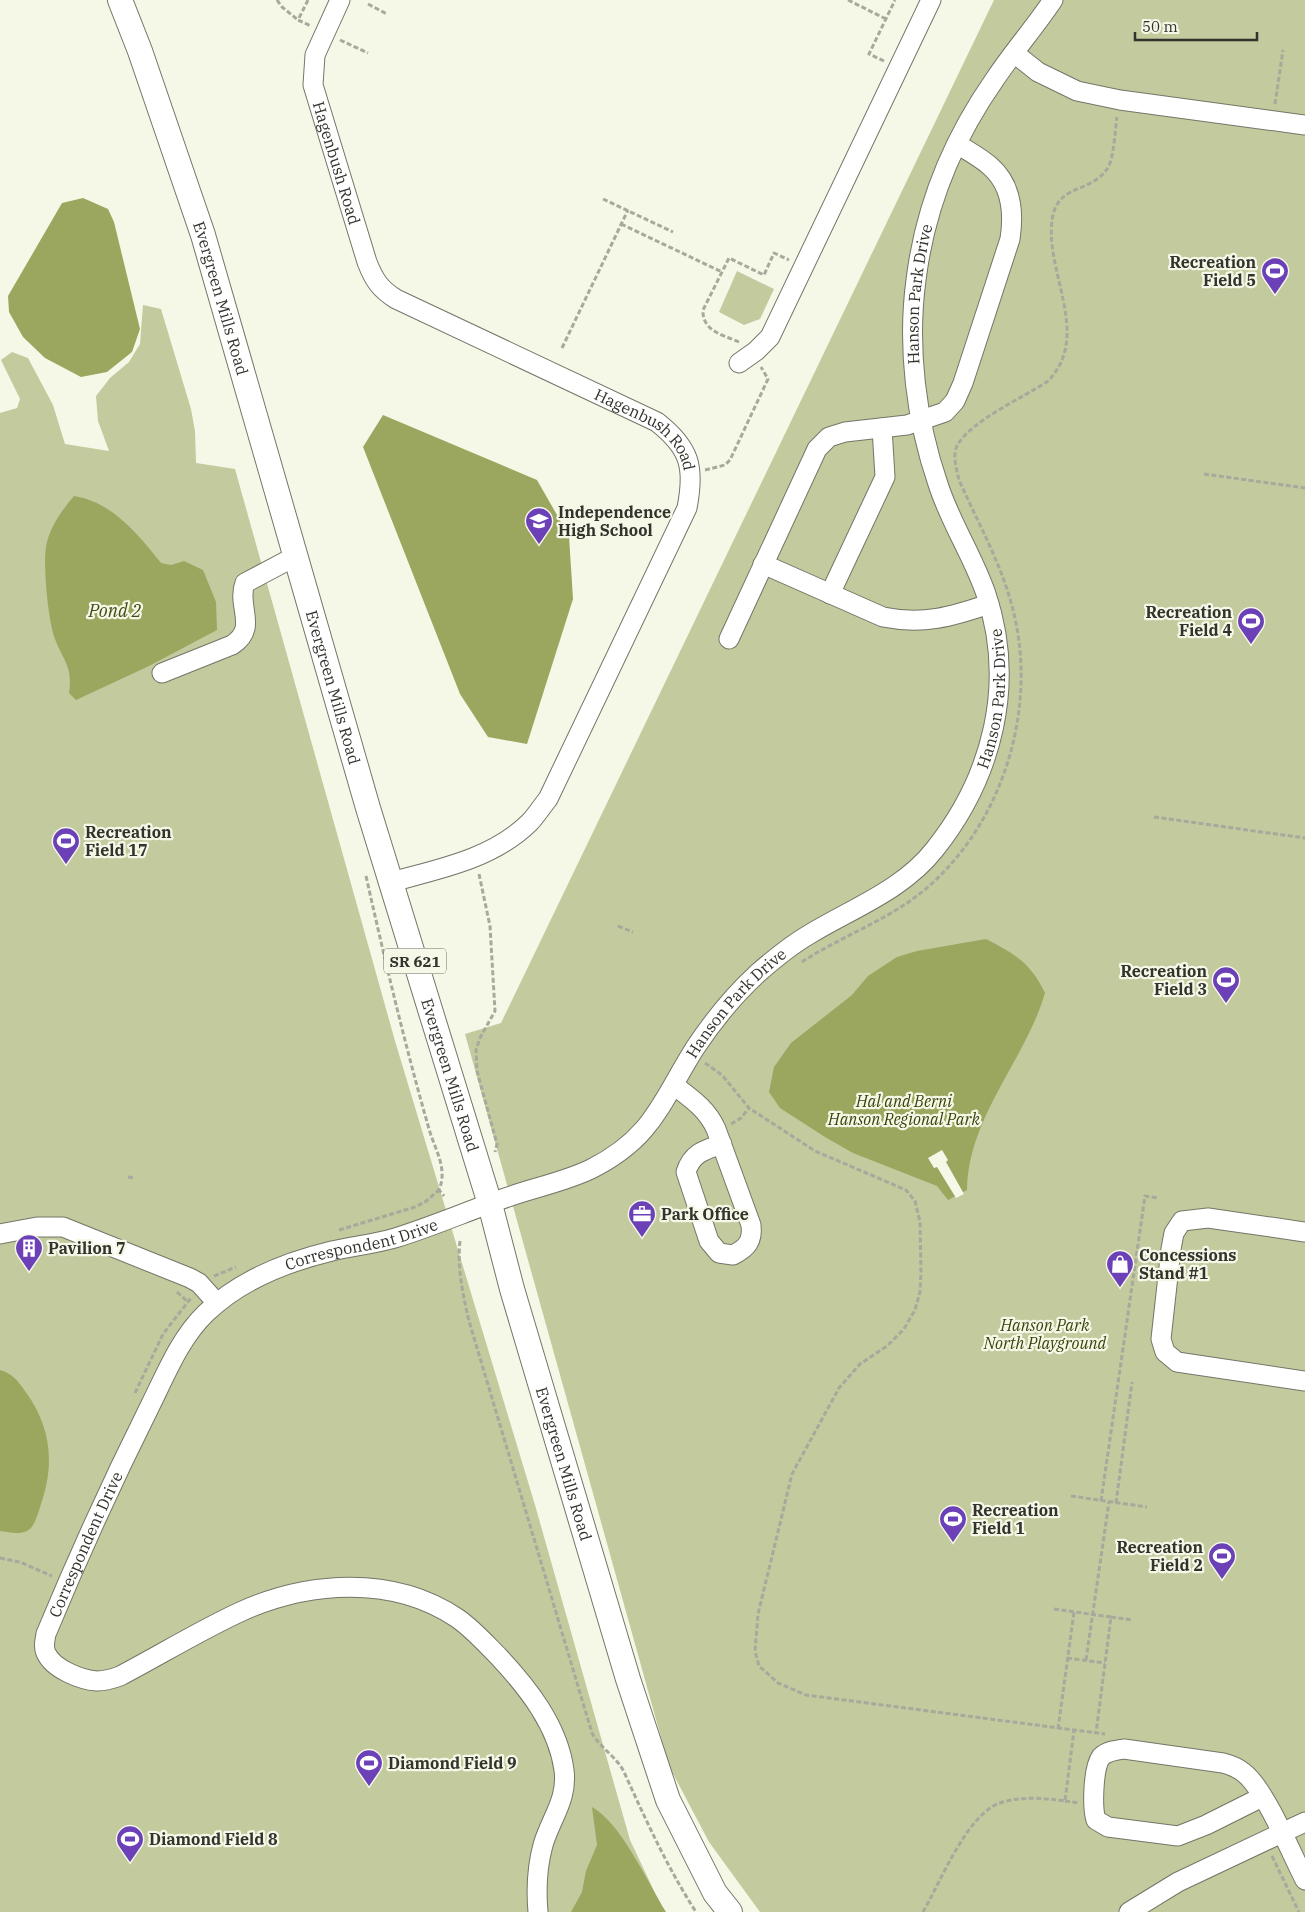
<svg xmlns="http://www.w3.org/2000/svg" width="1305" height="1912" font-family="'IBM Plex Serif',serif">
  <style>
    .green { fill: #c2ca9e }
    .water { fill: #9ba65f }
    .pier { fill: #f5f8e7 }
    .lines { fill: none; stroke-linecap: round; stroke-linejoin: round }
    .minor-casing { stroke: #737667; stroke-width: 21 }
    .major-casing { stroke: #737667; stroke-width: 26 }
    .path { stroke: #a7a99c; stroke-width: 3; stroke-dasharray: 5 2.5; stroke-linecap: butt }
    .minor { stroke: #fff; stroke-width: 19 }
    .major { stroke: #fff; stroke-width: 24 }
    .labels { text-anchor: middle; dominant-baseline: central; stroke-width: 4.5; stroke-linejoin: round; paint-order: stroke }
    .shield { fill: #f5f8e7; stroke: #6c6e64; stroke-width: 1 }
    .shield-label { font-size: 15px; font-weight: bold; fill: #31332c }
    .street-label { font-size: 16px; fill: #31332c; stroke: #f5f8e7 }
    .poi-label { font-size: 16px; font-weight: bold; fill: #31332c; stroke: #f5f8e7; text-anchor: start }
    .park-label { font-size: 16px; font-style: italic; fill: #3b4209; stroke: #f5f8e7 }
    .water-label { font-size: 18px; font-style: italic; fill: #444b15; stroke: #f5f8e7 }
  </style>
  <rect width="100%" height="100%" fill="#f5f8e7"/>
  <!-- green -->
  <g class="green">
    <path d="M 994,0 L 1305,0 L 1305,1912 L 760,1912 L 709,1842 L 669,1766 L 465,1034 L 501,1023 Z"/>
    <path d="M 737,271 L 774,289 L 760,319 L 744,325 L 719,312 Z"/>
    <path d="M 143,305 L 161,309 L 191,409 L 195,431 L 196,463 L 235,469 L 395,1041 L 535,1505 L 630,1840 L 664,1912 L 0,1912 L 0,413 L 17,408 L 20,399 L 1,360 L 12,352 L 28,358 L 53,405 L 65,444 L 109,451 L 98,421 L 96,396 L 110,378 L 129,362 L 140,344 Z"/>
  </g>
  <!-- water -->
  <g class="water">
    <path d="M 83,198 L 108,209 L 114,222 L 140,329 L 132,352 L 107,372 L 81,377 L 45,358 L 23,337 L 9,312 L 8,296 L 62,203 Z"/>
    <path d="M 383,415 L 537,480 L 569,536 L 573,599 L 527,744 L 488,737 L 460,694 L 363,447 Z"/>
    <path d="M 74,496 C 112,502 138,534 161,563 L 171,565 L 184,561 L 203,570 L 216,602 L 217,630 L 149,666 L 76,700 L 69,693 C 73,667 64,662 55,639 C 48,621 43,565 46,547 C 49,528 62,510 74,496 Z"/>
    <path d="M 986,939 C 1015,954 1031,963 1045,993 C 1025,1061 968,1117 967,1190 L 948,1200 L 937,1186 L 853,1153 L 825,1137 L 780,1108 L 769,1092 L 774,1067 L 791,1043 L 852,995 L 868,976 L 897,957 L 917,951 Z"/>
    <path d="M 0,1370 C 13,1374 17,1380 25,1391 C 51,1426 55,1464 41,1504 C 38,1513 35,1527 27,1531 C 18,1535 9,1532 0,1531 Z"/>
    <path d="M 592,1807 C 621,1823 648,1883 666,1912 L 571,1912 L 582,1892 L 586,1871 L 597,1845 Z"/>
  </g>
  <!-- pier -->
  <path class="pier" d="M 942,1150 L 948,1160 L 946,1162 L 964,1194 L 956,1198 L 937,1167 L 934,1168 L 928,1158 Z"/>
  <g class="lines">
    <!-- minor casing -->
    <g class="minor-casing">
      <g id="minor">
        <path id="s1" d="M 340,0 L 315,55 L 313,85 L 367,262 C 374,280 380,289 396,299 L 657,422 C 690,448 695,467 687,508 L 548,799 C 542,806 536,816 529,823 C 492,859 439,869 391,882"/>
        <path d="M 1014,53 L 1038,72 L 1077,91 L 1120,100 L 1305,125"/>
        <path d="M 739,363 L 756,351 L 770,337 L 931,0"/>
        <path d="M 763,564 L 883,617 C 923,625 951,617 989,604"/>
        <path d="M 830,594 L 885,477 L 882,428"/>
        <path d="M 729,639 L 817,449 L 829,437 L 845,432 L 907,425 L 945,412 L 955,401 L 963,383 L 1010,239 C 1014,213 1012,185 990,166 C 980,157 968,151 957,144"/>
        <path d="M 162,673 L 232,645 C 259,628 236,606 245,583 L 296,556"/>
        <path d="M 675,1086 C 692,1099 707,1109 716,1129 L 751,1225 C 753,1241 747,1248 733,1255 L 719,1253 L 709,1241 L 686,1172 C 692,1153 704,1150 722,1144"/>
        <path d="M 1305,1232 L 1208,1218 L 1182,1221 L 1174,1233 L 1171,1249 L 1161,1339 L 1165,1352 L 1177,1362 L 1305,1381"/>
        <path d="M 0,1234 L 37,1227 L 63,1227 L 190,1278 L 199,1283 L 217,1303"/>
        <path d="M 1262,1797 L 1206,1825 L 1178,1836 L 1108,1827 L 1096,1820 C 1092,1808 1093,1768 1101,1757 C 1107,1751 1116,1750 1124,1749 L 1223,1763 C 1231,1765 1238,1768 1244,1773 C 1265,1789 1292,1855 1305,1880"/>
        <path id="s2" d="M 538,1912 C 536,1889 537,1867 543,1845 C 551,1818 568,1799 564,1770 C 558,1726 528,1688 499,1657 C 486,1644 473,1629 457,1618 C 393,1575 308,1581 240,1612 C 199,1631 160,1655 120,1676 C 112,1679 105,1681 97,1681 C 81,1680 53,1669 46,1653 C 43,1647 45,1640 46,1634 C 78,1557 113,1480 150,1406 C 166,1374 180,1338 206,1313 C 240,1280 286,1262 332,1251 C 353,1246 375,1244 395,1238 C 434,1226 470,1210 508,1197 C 536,1187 564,1182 591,1169 C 653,1138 661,1102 695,1048 C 713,1021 734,995 758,973 C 774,959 791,945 810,934 C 853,908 903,890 935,849 C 993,776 1016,683 986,594 C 973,556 950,522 938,484 C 916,420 907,347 916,280 C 925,207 953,139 995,79 C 1013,52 1035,27 1053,0"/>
        <path d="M 1129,1912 L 1178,1882 L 1305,1822"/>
      </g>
    </g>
    <!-- major casing -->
    <g class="major-casing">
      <g id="major">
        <path id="s3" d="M 120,0 L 140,51 L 203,235 L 368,808 L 490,1204 L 512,1289 L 628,1679 L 668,1800 L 715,1893 L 730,1912"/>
      </g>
    </g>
    <!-- path -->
    <g class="path">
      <path d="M 277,0 L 282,7 L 298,20"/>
      <path d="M 308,0 L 298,20 L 311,26"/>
      <path d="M 848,0 L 886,19"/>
      <path d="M 368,4 L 387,14"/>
      <path d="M 340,40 L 368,53"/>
      <path d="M 884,61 L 869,54 L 895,0"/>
      <path d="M 1275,104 L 1283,50"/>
      <path d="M 603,199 L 673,232"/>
      <path d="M 621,224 L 722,272"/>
      <path d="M 739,342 C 723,335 702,331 703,310 L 729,258 L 764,275 L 774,253 L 789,260"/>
      <path d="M 562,348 L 628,210"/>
      <path d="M 705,470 L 725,465 L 730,460 L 768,379 L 761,367"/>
      <path d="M 1204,474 L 1305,488"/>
      <path d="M 1154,817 L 1305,838"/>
      <path d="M 479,874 L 490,926 L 495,1011 L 480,1038 L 476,1050 L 477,1071 L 497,1144 L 495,1152"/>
      <path d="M 366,876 C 385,961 405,1045 429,1129 C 435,1150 448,1168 439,1190 L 444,1196"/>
      <path d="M 618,926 L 633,932"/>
      <path d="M 802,962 C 843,935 892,919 929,886 C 1004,820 1038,707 1013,610 C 1002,565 978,523 959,480 C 957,470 952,456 957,446 C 970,421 1023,398 1048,381 C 1092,336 1045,273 1052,220 C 1057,183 1090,194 1107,169 C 1114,160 1115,129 1117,117"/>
      <path d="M 705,1063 L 722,1075 L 749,1108 L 815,1151 L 906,1190 L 915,1201 L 920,1222 L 921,1272 L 920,1292 L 915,1310 L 904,1329 L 887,1346 L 860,1364 L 839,1388 L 792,1474 L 758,1614 L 755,1651 L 759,1666 L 778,1683 L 806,1695 L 1105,1734"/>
      <path d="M 731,1124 L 741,1118 L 749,1108"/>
      <path d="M 128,1177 L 134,1178"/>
      <path d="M 339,1230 L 415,1207 L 425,1202 L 439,1190"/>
      <path d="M 460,1241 C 457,1268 463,1295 469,1321 L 592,1733 C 600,1748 617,1757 624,1772 C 646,1820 667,1867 696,1912"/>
      <path d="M 51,1246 L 74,1252"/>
      <path d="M 214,1276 L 236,1267"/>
      <path d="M 177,1292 L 188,1302"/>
      <path d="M 135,1393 L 163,1334 L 191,1298"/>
      <path d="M 1071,1496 L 1147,1507"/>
      <path d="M 1101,1501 L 1145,1196 L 1159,1198"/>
      <path d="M 1116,1503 L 1132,1382"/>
      <path d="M 0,1558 L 20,1562 L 52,1576"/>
      <path d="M 1054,1609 L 1111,1617 L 1096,1733"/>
      <path d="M 1111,1617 L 1133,1620"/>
      <path d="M 1067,1658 L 1105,1663"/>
      <path d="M 1086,1660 L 1109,1502"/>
      <path d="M 1058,1729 L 1074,1612"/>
      <path d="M 1065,1801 L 1079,1803"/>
      <path d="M 1272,1856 L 1299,1912"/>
      <path d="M 923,1912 C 940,1883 967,1814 1000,1803 C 1021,1796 1043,1798 1065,1801 L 1074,1730"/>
    </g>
    <!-- minor -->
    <use href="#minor" class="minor"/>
    <!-- major -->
    <use href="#major" class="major"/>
  </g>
  <!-- icons -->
  <defs>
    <g id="stadium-pin" transform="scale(1.4375)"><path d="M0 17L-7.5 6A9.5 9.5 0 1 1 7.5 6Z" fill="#6c41b8" stroke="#f5f8e7"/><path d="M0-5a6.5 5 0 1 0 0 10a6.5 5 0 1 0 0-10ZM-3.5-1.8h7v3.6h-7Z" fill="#fff"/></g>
    <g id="school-pin" transform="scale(1.4375)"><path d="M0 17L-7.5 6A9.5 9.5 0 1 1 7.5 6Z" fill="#6c41b8" stroke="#f5f8e7"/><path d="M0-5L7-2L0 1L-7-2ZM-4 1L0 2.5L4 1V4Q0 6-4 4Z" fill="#fff"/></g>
    <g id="office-pin" transform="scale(1.4375)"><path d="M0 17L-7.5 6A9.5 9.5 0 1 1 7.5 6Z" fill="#6c41b8" stroke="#f5f8e7"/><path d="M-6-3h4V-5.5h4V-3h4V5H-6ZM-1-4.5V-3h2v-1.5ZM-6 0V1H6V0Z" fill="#fff"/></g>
    <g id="building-pin" transform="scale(1.4375)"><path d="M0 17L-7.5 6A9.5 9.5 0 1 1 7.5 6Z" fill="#6c41b8" stroke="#f5f8e7"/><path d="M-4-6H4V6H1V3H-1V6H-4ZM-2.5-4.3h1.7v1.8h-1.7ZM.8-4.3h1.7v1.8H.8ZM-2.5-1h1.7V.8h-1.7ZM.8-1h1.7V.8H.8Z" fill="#fff"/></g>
    <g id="shop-pin" transform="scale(1.4375)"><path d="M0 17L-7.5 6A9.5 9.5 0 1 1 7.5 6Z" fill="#6c41b8" stroke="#f5f8e7"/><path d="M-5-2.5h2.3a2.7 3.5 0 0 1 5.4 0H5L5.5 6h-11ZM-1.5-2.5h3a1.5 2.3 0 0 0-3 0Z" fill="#fff"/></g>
  </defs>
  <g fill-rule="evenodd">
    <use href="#stadium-pin" x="1275" y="271"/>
    <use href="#school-pin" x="539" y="521"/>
    <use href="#stadium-pin" x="1251" y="621"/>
    <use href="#stadium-pin" x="66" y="841"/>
    <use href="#stadium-pin" x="1226" y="980"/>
    <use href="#office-pin" x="642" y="1214"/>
    <use href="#building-pin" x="29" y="1248"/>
    <use href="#shop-pin" x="1120" y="1264"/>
    <use href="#stadium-pin" x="953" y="1519"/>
    <use href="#stadium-pin" x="1222" y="1556"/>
    <use href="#stadium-pin" x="369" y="1763"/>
    <use href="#stadium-pin" x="130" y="1839"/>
  </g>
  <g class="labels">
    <!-- shield labels -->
    <rect class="shield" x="384" y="948.5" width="62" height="25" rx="4"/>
    <g class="shield-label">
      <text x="415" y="961">SR 621</text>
    </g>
    <!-- street labels -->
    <g class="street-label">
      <text stroke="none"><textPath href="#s1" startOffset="172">Hagenbush Road</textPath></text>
      <text stroke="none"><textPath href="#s2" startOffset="2639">Hanson Park Drive</textPath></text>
      <text stroke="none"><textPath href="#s3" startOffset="315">Evergreen Mills Road</textPath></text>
      <text stroke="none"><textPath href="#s1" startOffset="608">Hagenbush Road</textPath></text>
      <text stroke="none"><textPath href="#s3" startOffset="720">Evergreen Mills Road</textPath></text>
      <text stroke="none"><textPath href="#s2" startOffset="2219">Hanson Park Drive</textPath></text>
      <text stroke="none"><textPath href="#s2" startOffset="1800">Hanson Park Drive</textPath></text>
      <text stroke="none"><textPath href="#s3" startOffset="1125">Evergreen Mills Road</textPath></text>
      <text stroke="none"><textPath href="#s2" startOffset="1334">Correspondent Drive</textPath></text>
      <text stroke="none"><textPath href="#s3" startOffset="1530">Evergreen Mills Road</textPath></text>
      <text stroke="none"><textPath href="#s2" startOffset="900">Correspondent Drive</textPath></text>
    </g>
    <!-- poi labels -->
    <g class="poi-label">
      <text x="1256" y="262" text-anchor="end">Recreation<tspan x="1256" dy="18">Field 5</tspan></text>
      <text x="558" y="512">Independence<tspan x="558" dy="18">High School</tspan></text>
      <text x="1232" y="612" text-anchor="end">Recreation<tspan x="1232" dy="18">Field 4</tspan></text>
      <text x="85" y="832">Recreation<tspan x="85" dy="18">Field 17</tspan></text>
      <text x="1207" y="971" text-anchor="end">Recreation<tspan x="1207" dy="18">Field 3</tspan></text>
      <text x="661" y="1214">Park Office</text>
      <text x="48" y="1248">Pavilion 7</text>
      <text x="1139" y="1255">Concessions<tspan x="1139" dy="18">Stand #1</tspan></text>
      <text x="972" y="1510">Recreation<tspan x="972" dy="18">Field 1</tspan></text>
      <text x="1203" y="1547" text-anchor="end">Recreation<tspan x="1203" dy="18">Field 2</tspan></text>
      <text x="388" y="1763">Diamond Field 9</text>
      <text x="149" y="1839">Diamond Field 8</text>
    </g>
    <!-- park labels -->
    <g class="park-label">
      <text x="904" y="1101">Hal and Berni<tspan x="904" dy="18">Hanson Regional Park</tspan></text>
      <text x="1045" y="1325">Hanson Park<tspan x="1045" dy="18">North Playground</tspan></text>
    </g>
    <!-- water labels -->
    <g class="water-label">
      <text x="115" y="610">Pond 2</text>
    </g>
  </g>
  <!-- scale -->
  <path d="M1135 32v8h122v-8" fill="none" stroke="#31332c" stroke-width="2.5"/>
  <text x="1142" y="32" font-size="15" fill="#31332c" stroke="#f5f8e7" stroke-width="4" paint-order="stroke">50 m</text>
</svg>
